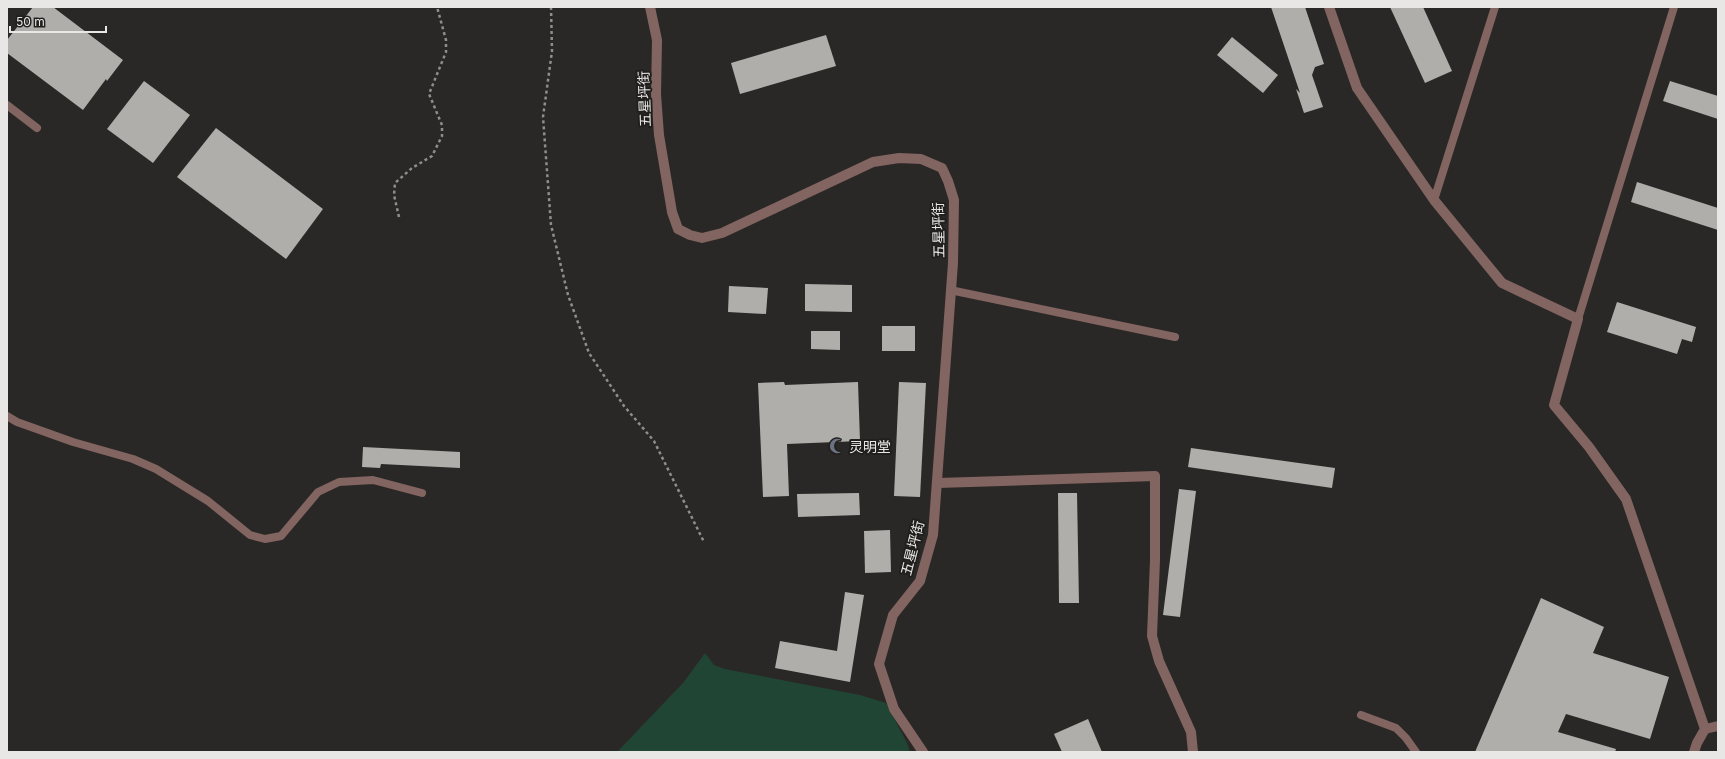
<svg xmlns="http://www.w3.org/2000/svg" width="1725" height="759" font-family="Inter,'Noto Sans SC',sans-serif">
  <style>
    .green { fill: #204534 }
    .building { fill: #b0aeab }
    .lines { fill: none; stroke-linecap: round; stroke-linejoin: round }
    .path { stroke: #908e8d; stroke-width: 2.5; stroke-dasharray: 3 3; stroke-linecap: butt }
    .service { stroke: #826460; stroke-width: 8 }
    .minor { stroke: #826460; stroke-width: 10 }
    .labels { text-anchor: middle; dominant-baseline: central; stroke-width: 4; stroke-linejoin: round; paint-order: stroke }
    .street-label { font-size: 14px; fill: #e9e7e6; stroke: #201f1d }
    .poi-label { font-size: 14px; fill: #e9e7e6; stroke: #201f1d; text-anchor: start }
  </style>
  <rect width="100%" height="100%" fill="#2a2826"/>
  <!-- green -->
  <path class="green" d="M 705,653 L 714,665 L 725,669 L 860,695 L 886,703 L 907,743 L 910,752 L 617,752 L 683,683 Z"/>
  <!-- building -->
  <g class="building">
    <path d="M 33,7 L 53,7 L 123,60 L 107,81 L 106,79 L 83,110 L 7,53 L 7,40 Z"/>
    <path d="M 1271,7 L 1305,7 L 1324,64 L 1315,67 L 1312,75 L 1323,107 L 1304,113 L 1296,89 L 1300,93 Z"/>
    <path d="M 1390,7 L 1423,7 L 1452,71 L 1425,83 Z"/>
    <path d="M 826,35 L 836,66 L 740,94 L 731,63 Z"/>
    <path d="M 1232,37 L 1278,75 L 1263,93 L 1217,55 Z"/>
    <path d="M 144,81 L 190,115 L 153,163 L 107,129 Z"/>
    <path d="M 1670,81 L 1718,96 L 1718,119 L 1663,101 Z"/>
    <path d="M 216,128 L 323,209 L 286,259 L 177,177 Z"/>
    <path d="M 1637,182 L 1718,208 L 1718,230 L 1631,202 Z"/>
    <path d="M 805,284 L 852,285 L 852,312 L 805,311 Z"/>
    <path d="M 729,286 L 768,288 L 766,314 L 728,312 Z"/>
    <path d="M 1617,302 L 1696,327 L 1692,342 L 1682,339 L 1677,354 L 1607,332 Z"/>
    <rect x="882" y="326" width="33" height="25"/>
    <path d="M 811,331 L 840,331 L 840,350 L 811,349 Z"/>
    <path d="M 784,382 L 785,385 L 858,382 L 860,441 L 787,444 L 789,496 L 763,497 L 758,383 Z"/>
    <path d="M 899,382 L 926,383 L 920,497 L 894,496 Z"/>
    <path d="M 363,447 L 460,452 L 460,468 L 381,464 L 380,468 L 362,467 Z"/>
    <path d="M 1191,448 L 1335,468 L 1332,488 L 1188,467 Z"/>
    <path d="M 1179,489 L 1196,491 L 1180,617 L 1163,615 Z"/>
    <path d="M 859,493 L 860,515 L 798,517 L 797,494 Z"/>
    <path d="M 1058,493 L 1077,493 L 1079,603 L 1059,603 Z"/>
    <path d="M 890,530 L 891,572 L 865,573 L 864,531 Z"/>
    <path d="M 845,592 L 864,595 L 850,682 L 775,668 L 780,641 L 837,651 Z"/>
    <path d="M 1541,598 L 1604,627 L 1593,653 L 1669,677 L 1650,739 L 1566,714 L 1558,732 L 1616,749 L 1615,752 L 1475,752 Z"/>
    <path d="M 1088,719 L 1102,752 L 1062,752 L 1054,734 Z"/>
  </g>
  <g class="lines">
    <!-- path -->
    <g class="path">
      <path d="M 551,7 L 552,51 L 543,117 L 551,225 L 568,295 L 589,353 L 624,406 L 654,441 L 704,542"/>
      <path d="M 399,217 L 394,195 L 395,183 L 412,168 L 432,156 L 442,136 L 442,125 L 429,94 L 446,52 L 446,40 L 437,7"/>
    </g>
    <!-- service -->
    <g class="service">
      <path d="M 7,105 L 37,128"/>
      <path d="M 1434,200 L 1495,7"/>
      <path d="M 950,290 L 1175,337"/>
      <path d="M 1578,319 L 1674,7"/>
      <path d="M 7,416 L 17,422 L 73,442 L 133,459 L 156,469 L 208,501 L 250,535 L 265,539 L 281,536 L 318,492 L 339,482 L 373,480 L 422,493"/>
      <path d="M 1361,715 L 1396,728 L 1406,738 L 1416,752"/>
    </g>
    <!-- minor -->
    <g class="minor">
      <path d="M 650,7 L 657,40 L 656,94 L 659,135 L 672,212 L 678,229 L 690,235 L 702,238 L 722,233 L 873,162 L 899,158 L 921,159 L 942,168 L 948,181 L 954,200 L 953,263 L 933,535 L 920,581 L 893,615 L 879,664 L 894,709 L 923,752"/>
      <path d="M 1329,7 L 1357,88 L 1434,200 L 1502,283 L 1578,319 L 1554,405 L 1589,447 L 1626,499 L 1705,729 L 1697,743 L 1694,752"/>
      <path d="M 938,483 L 1155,476 L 1155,560 L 1152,636 L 1159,661 L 1191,732 L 1193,752"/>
      <path d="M 1705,729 L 1718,726"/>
    </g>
  </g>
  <!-- icons -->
  <defs>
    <g id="mosque-bare" transform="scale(1.2)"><path d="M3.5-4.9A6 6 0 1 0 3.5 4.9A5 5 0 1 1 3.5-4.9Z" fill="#6b7280" stroke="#201f1d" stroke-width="2.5" paint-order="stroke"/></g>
  </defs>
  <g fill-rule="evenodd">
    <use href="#mosque-bare" x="837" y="446"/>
  </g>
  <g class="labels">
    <!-- street labels -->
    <g class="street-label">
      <text transform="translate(644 99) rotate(-92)">五星坪街</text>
      <text transform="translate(938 230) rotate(-91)">五星坪街</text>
      <text transform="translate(912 548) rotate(-76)">五星坪街</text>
    </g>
    <!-- poi labels -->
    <g class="poi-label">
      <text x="849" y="446">灵明堂</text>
    </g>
  </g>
  <!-- border -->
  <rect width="1725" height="759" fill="none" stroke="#e9e7e6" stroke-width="16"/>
  <!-- scale -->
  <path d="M10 26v6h96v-6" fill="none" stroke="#e9e7e6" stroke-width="2"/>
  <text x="16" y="26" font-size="12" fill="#e9e7e6" stroke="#201f1d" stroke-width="3" paint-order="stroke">50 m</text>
</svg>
